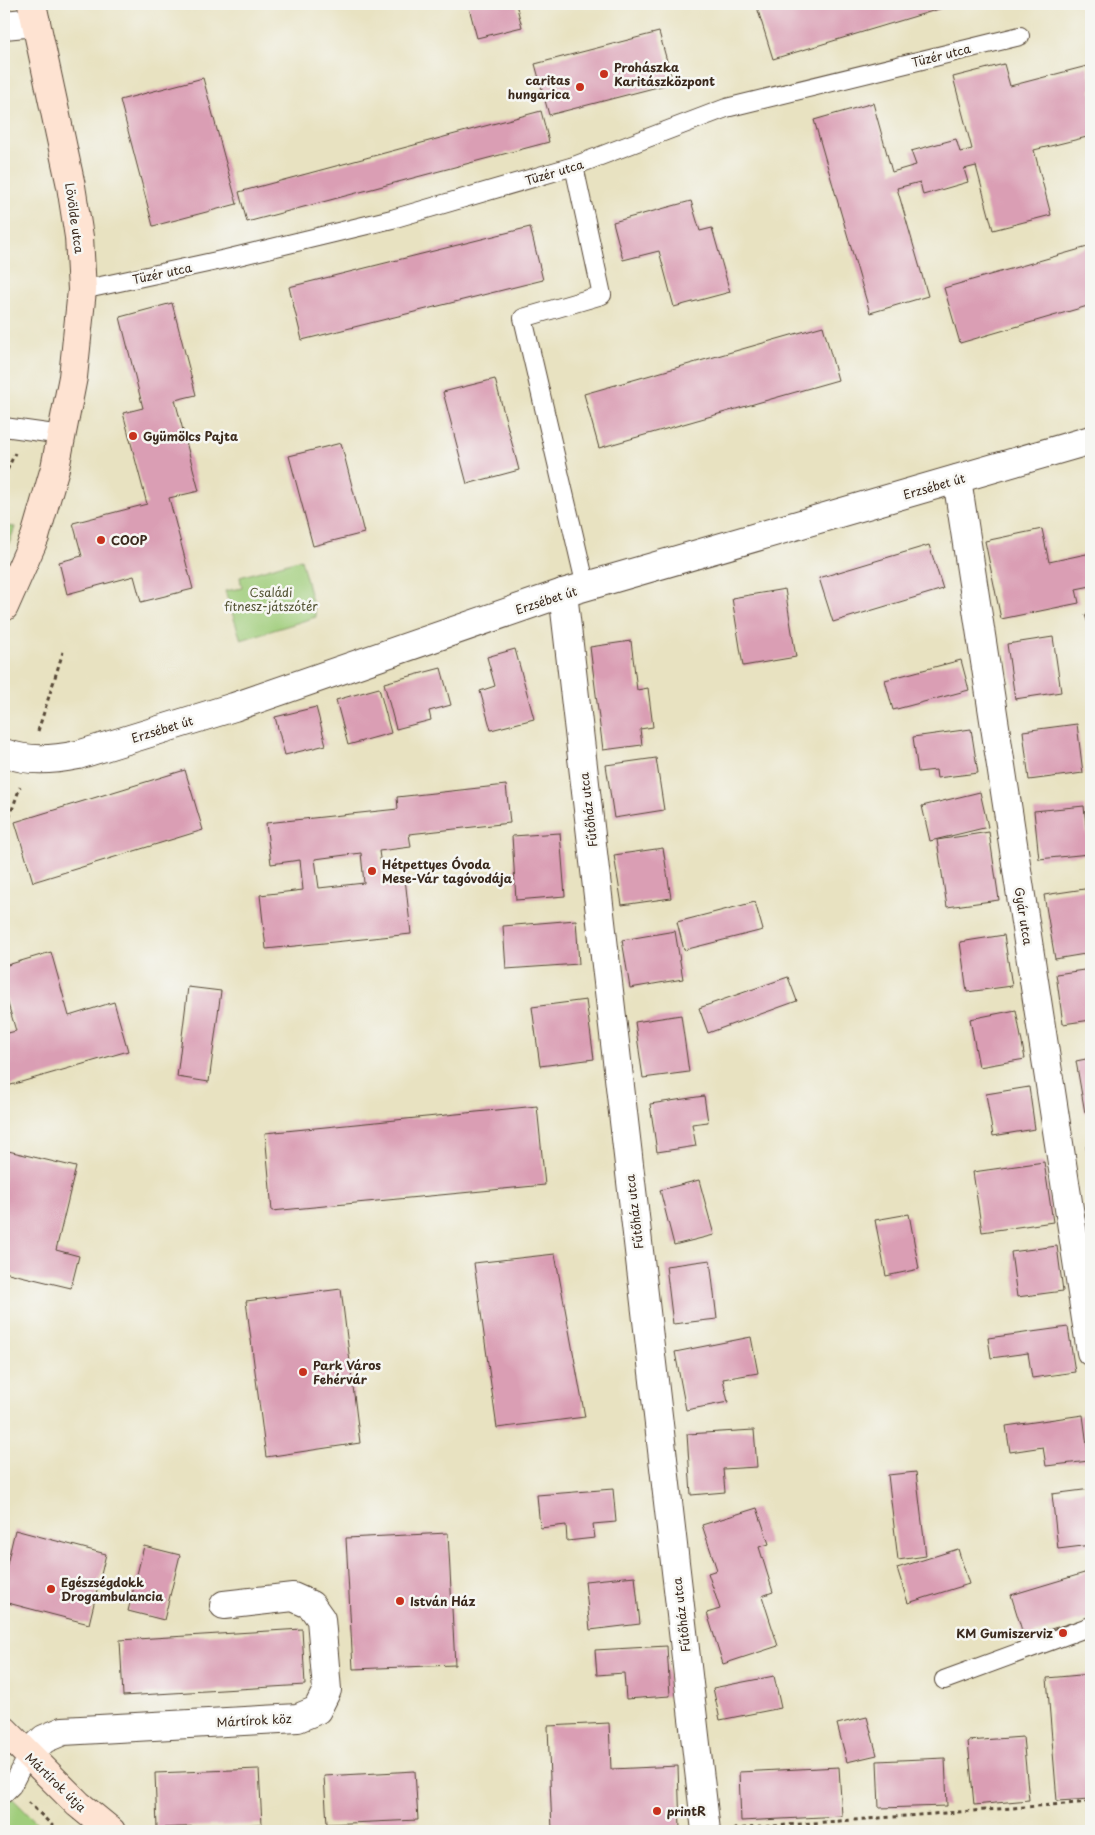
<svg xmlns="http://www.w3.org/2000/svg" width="1095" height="1835" font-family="'Playpen Sans',sans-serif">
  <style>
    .green { fill: #a0cd7b; stroke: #6e7c4c }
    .building { fill: #da9eb4; fill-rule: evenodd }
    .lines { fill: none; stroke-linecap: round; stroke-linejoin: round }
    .lane-casing { stroke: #554636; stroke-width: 20 }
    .street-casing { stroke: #554636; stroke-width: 30 }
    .secondary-casing { stroke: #554636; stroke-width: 30 }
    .path { stroke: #554636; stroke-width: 3; stroke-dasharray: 4 4; stroke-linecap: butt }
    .lane { stroke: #fff; stroke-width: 18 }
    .street { stroke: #fff; stroke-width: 28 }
    .secondary { stroke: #fee3d2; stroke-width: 28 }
    .poi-dot { fill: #c8321e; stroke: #f6f6f2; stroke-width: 2 }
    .labels { text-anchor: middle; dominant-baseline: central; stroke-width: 5; stroke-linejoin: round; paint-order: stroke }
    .street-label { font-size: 12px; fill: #3b2a1e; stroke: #f6f6f2 }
    .poi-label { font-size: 12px; font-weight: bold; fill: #3b2a1e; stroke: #f6f6f2; text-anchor: start }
    .park-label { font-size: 12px; fill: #545335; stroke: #f6f6f2 }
  </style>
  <rect width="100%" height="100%" fill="#f6f6f2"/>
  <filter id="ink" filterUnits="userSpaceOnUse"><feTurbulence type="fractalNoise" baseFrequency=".02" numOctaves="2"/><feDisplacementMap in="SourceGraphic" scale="10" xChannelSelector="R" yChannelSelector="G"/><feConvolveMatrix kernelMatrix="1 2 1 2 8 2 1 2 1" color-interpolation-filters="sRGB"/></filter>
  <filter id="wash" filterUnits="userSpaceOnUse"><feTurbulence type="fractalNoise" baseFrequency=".0096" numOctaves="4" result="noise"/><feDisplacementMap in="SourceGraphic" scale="20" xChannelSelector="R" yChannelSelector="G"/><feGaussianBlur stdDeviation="1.12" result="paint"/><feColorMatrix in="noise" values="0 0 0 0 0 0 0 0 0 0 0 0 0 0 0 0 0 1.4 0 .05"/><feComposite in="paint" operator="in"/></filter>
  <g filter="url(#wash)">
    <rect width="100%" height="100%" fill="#e8e2c1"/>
    <!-- green -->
    <g class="green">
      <path d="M 4,526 L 15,527 L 4,557 Z"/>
      <path d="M 301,559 L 316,617 L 241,640 L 225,591 L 242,588 L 240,577 Z"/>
      <path d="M 4,1790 L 45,1831 L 4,1831 Z"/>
    </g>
    <g id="blocks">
      <!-- building -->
      <g class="building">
        <path d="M 468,4 L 516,4 L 522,27 L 477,38 Z"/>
        <path d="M 756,4 L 956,4 L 773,59 Z"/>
        <path d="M 659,32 L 673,83 L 549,115 L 535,64 Z"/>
        <path d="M 1004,64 L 1010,86 L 1087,66 L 1091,83 L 1091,136 L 1034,150 L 1051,215 L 993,230 L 976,166 L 964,169 L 968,182 L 923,195 L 920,182 L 897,188 L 928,296 L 870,313 L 814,120 L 873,103 L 892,172 L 916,165 L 911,151 L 956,139 L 960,152 L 972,149 L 953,77 Z"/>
        <path d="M 203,78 L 237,204 L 153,226 L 120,100 Z"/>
        <path d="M 541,111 L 549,142 L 247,222 L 239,192 Z"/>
        <path d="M 691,201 L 700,231 L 712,228 L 730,292 L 674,307 L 659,251 L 623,260 L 613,222 Z"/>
        <path d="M 530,227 L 543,280 L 302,340 L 289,287 Z"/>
        <path d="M 1091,246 L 1091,305 L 960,343 L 944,288 Z"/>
        <path d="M 172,303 L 196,395 L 175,400 L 199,491 L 169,498 L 193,589 L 141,602 L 134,576 L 67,594 L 59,562 L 82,556 L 73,523 L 147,504 L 123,413 L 143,408 L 120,317 Z"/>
        <path d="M 823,326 L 838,380 L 599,448 L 584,394 Z"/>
        <path d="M 495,379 L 519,470 L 467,484 L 443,392 Z"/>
        <path d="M 341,443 L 364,533 L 313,546 L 289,456 Z"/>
        <path d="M 1042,529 L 1049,562 L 1091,553 L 1091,586 L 1076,589 L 1079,603 L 1001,619 L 985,541 Z"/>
        <path d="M 929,545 L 943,589 L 833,622 L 819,578 Z"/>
        <path d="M 785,589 L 796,657 L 743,666 L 732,598 Z"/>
        <path d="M 1091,613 L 1091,632 L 1085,615 Z"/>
        <path d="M 1053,637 L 1061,692 L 1015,699 L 1007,644 Z"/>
        <path d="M 631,641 L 637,690 L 648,688 L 653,727 L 640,729 L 642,745 L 603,750 L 590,647 Z"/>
        <path d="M 515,649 L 534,719 L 491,730 L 480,691 L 495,686 L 487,657 Z"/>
        <path d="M 961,660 L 969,690 L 893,710 L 885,680 Z"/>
        <path d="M 441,668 L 451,705 L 429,711 L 431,720 L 396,729 L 384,683 Z"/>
        <path d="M 379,688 L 391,733 L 348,745 L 336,700 Z"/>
        <path d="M 316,707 L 326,745 L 285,755 L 275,717 Z"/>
        <path d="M 1077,724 L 1083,773 L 1029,780 L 1023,731 Z"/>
        <path d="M 971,729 L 978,773 L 937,778 L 936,770 L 918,772 L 913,737 Z"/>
        <path d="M 656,758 L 664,810 L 614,818 L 606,765 Z"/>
        <path d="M 185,770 L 203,830 L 33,882 L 15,822 Z"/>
        <path d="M 506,785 L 510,823 L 409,834 L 411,847 L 379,851 L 383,880 L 405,878 L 411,934 L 266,949 L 260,895 L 303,890 L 300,860 L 271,864 L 266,823 L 398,809 L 397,797 ZM 361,853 L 364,883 L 319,888 L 315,859 Z"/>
        <path d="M 980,792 L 988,827 L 930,841 L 922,806 Z"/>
        <path d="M 1084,806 L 1089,854 L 1039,859 L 1034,811 Z"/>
        <path d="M 989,832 L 999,900 L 947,907 L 937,840 Z"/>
        <path d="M 560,833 L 565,896 L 516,900 L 512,836 Z"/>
        <path d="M 663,848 L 671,898 L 622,905 L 614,855 Z"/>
        <path d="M 1091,888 L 1091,953 L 1055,959 L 1044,895 Z"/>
        <path d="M 755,902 L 763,930 L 684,950 L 677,922 Z"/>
        <path d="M 576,920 L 579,964 L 506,969 L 503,926 Z"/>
        <path d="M 675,931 L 683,979 L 630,988 L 622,940 Z"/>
        <path d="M 1004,935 L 1012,986 L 967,992 L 960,942 Z"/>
        <path d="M 51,952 L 69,1016 L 114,1002 L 128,1051 L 4,1087 L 4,1034 L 16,1031 L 4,990 L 4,966 Z"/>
        <path d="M 1091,969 L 1091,1020 L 1063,1024 L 1056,974 Z"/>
        <path d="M 788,977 L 797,1001 L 708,1033 L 699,1008 Z"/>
        <path d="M 188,987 L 221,991 L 209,1082 L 177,1077 Z"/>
        <path d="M 586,1000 L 594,1059 L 540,1066 L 532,1007 Z"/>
        <path d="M 1016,1010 L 1025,1059 L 979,1067 L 970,1019 Z"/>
        <path d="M 681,1015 L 689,1072 L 643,1078 L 635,1022 Z"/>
        <path d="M 1091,1058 L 1091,1111 L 1085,1113 L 1076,1061 Z"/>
        <path d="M 1029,1087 L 1035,1129 L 993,1136 L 986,1094 Z"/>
        <path d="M 704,1096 L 708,1122 L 692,1124 L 696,1146 L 657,1152 L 650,1104 Z"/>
        <path d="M 537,1106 L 545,1185 L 272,1211 L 265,1133 Z"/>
        <path d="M 1091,1145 L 1091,1187 L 1090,1187 L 1086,1146 Z"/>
        <path d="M 4,1150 L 76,1167 L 56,1250 L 79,1256 L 71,1288 L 4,1272 Z"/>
        <path d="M 1044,1162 L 1053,1222 L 982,1232 L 973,1172 Z"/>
        <path d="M 699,1180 L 714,1235 L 674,1245 L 660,1190 Z"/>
        <path d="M 909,1214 L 919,1269 L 886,1276 L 875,1220 Z"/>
        <path d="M 1057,1246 L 1063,1291 L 1017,1297 L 1011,1252 Z"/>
        <path d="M 555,1254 L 585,1417 L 497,1428 L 474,1263 Z"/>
        <path d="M 710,1260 L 717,1319 L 673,1324 L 666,1266 Z"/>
        <path d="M 341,1289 L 360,1443 L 266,1457 L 246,1301 Z"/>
        <path d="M 1068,1327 L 1075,1372 L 1032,1378 L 1028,1353 L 991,1358 L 988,1338 Z"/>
        <path d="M 751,1337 L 758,1373 L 723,1379 L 728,1402 L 686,1410 L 675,1352 Z"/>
        <path d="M 1083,1415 L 1089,1461 L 1046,1466 L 1043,1447 L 1010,1452 L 1006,1426 Z"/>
        <path d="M 754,1430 L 757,1467 L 723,1469 L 725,1492 L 691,1495 L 687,1434 Z"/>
        <path d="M 916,1472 L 926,1556 L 898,1560 L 888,1475 Z"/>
        <path d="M 613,1489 L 616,1522 L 593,1524 L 595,1538 L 567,1541 L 566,1525 L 540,1528 L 537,1495 Z"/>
        <path d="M 1091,1489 L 1091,1545 L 1058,1549 L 1052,1494 Z"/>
        <path d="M 757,1508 L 769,1544 L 759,1547 L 773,1592 L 762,1596 L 778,1646 L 723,1664 L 707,1613 L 720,1609 L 708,1573 L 717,1570 L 702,1525 Z"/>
        <path d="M 15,1530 L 106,1554 L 89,1624 L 4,1602 L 4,1577 Z"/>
        <path d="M 448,1533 L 455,1665 L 353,1669 L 346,1538 Z"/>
        <path d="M 144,1546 L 180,1555 L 164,1620 L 128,1611 Z"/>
        <path d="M 958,1549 L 969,1584 L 908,1603 L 897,1568 Z"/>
        <path d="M 1091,1571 L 1091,1617 L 1024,1637 L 1011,1595 Z"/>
        <path d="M 635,1576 L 640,1624 L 590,1630 L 585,1581 Z"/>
        <path d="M 302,1629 L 305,1685 L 123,1696 L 120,1640 Z"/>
        <path d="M 667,1646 L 670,1696 L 626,1699 L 624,1673 L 597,1675 L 595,1650 Z"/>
        <path d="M 1091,1674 L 1091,1799 L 1057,1801 L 1047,1678 Z"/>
        <path d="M 774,1676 L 781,1708 L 720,1720 L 713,1688 Z"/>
        <path d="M 867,1717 L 877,1755 L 847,1762 L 837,1724 Z"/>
        <path d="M 609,1723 L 611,1769 L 678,1766 L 680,1830 L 552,1831 L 548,1726 Z"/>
        <path d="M 1023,1737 L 1029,1800 L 974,1805 L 968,1741 Z"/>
        <path d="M 945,1758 L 947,1806 L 879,1808 L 877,1761 Z"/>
        <path d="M 839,1767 L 842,1816 L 741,1821 L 739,1772 Z"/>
        <path d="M 259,1769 L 262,1824 L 157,1828 L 155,1773 Z"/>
        <path d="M 415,1771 L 418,1820 L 327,1824 L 324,1776 Z"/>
      </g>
    </g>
  </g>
  <g filter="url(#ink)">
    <use href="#blocks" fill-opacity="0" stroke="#554636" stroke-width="1"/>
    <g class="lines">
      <!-- lane casing -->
      <g class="lane-casing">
        <g id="lane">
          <path d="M 574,166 L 602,295 L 523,318 L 586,587"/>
          <path d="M 82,290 L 226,259 L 392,219 L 574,166 L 726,108 L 1020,36"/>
          <path d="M 4,427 L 62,435"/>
          <path d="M 944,1680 L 1091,1626"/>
          <path d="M 4,1794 L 12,1786 L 28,1755"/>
        </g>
      </g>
      <!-- street casing -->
      <g class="street-casing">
        <g id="street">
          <path d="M 4,25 L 36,22"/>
          <path d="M 957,479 L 1091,1352"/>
          <path d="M 563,593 L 706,1831"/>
          <path d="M 4,753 C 29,762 52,760 78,755 L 234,707 L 563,593 L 1091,440"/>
          <path d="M 28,1755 L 44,1739 L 63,1731 L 298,1718 L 317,1710 L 327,1690 L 321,1619 L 311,1605 L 293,1597 L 224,1605"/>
        </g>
      </g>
      <!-- secondary casing -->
      <g class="secondary-casing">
        <g id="secondary">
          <path d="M 4,607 L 35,537 L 55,468 L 73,377 L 82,290 L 79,237 L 71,186 L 32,4"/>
          <path d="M 4,1730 L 78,1804 L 111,1831"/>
        </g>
      </g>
      <!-- path -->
      <g class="path">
        <path d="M 4,477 L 15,453"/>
        <path d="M 38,731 L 63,652"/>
        <path d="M 4,833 L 20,787"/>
        <path d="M 28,1802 L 58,1831"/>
        <path d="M 734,1829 L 1091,1802"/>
      </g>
      <!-- lane -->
      <use href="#lane" class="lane"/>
      <!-- street -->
      <use href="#street" class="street"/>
      <!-- secondary -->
      <use href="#secondary" class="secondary"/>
    </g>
  </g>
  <!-- markers -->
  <g class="poi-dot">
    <circle cx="604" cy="74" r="5"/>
    <circle cx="580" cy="87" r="5"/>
    <circle cx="133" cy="436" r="5"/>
    <circle cx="101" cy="540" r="5"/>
    <circle cx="372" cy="871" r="5"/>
    <circle cx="303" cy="1372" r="5"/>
    <circle cx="51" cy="1589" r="5"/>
    <circle cx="400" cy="1601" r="5"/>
    <circle cx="1063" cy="1633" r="5"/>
    <circle cx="657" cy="1811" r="5"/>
  </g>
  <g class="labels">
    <!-- street labels -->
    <g class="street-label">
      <text transform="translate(941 55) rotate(-14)">Tüzér utca</text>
      <text transform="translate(554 172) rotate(-17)">Tüzér utca</text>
      <text transform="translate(75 218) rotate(82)">Lövölde utca</text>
      <text transform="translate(162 273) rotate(-12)">Tüzér utca</text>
      <text transform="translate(934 486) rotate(-16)">Erzsébet út</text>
      <text transform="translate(546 600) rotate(-18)">Erzsébet út</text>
      <text transform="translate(162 729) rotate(-17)">Erzsébet út</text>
      <text transform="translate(588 810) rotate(-97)">Fűtőház utca</text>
      <text transform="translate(1024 916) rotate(81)">Gyár utca</text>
      <text transform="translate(634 1212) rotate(-97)">Fűtőház utca</text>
      <text transform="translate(681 1615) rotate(-97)">Fűtőház utca</text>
      <text transform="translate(254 1720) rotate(-3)">Mártírok köz</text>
      <text transform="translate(56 1782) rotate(44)">Mártírok útja</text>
    </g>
    <!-- poi labels -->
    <g class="poi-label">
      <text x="614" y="67">Prohászka<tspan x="614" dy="14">Karitászközpont</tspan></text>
      <text x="570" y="80" text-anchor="end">caritas<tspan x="570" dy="14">hungarica</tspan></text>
      <text x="143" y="436">Gyümölcs Pajta</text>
      <text x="111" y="540">COOP</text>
      <text x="382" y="864">Hétpettyes Óvoda<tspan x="382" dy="14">Mese-Vár tagóvodája</tspan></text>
      <text x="313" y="1365">Park Város<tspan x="313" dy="14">Fehérvár</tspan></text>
      <text x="61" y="1582">Egészségdokk<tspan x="61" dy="14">Drogambulancia</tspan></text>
      <text x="410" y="1601">István Ház</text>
      <text x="1053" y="1633" text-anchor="end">KM Gumiszerviz</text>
      <text x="667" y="1811">printR</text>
    </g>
    <!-- park labels -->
    <g class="park-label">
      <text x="271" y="592">Családi<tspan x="271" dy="14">fitnesz-játszótér</tspan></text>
    </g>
  </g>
  <!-- margin -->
  <rect width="1095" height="1835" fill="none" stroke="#f6f6f2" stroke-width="20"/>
</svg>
